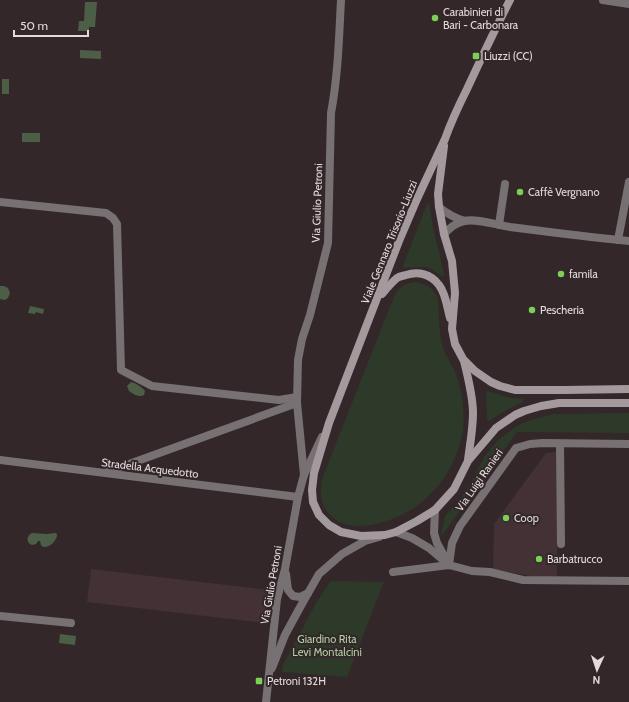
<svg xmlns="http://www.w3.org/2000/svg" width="629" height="702" font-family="Cabin,sans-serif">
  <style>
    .built { fill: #443135 }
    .green { fill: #2d3929 }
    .water { fill: #4c5e46 }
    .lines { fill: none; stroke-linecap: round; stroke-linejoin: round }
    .minor { stroke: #787173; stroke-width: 8 }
    .tertiary { stroke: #787173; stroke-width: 8 }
    .secondary { stroke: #a4999c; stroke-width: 8 }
    .poi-dot { fill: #7ad156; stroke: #332729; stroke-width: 1.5 }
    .labels { text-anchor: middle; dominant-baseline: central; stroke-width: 4; stroke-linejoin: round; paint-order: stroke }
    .poi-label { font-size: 11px; fill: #e2dadb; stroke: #332729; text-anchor: start }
    .street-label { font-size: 11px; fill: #e2dadb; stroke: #332729 }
    .park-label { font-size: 11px; fill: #afd1a3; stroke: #332729 }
  </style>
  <rect width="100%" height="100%" fill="#332729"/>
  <!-- built -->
  <g class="built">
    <path d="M 557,452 L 557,576 L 532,576 L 493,570 L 494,524 L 546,453 Z"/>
    <path d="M 91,569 L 269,590 L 264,623 L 87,602 Z"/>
  </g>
  <!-- green -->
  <g class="green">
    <path d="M 427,204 L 429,204 L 434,232 L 440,256 L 444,275 L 442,276 L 429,268 L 422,267 L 402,268 Z"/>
    <path d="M 416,282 C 427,284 434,289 438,299 C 439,314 439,330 442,344 C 445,355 451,363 455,372 C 462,389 465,410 463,429 C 459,459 442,487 418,505 C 396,521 350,538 329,514 C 320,504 320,492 322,479 L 395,294 C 401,286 406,283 416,282 Z"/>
    <path d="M 487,391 L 507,397 L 523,399 L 523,402 L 506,410 L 489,421 L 487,419 L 486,393 Z"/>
    <path d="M 629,413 L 629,433 L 517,432 L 443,534 L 441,535 L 445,516 L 462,497 L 470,485 L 484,457 L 497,441 L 514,428 L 523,423 L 534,419 L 554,414 Z"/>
    <path d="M 331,581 L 384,582 L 347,677 L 282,672 L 283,665 L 316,603 L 327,586 Z"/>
  </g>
  <!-- water -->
  <g class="water">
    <path d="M 85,2 L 97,2 L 95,27 L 89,27 L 89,31 L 78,31 L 79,21 L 84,21 Z"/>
    <path d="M 80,50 L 101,51 L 101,59 L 80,58 Z"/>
    <rect x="2" y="79" width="7" height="15"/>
    <rect x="22" y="133" width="18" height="9"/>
    <path d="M 0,286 L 4,286 L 8,288 L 10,293 L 8,298 L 5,300 L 0,299 Z"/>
    <path d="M 30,306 L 44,309 L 43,314 L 36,312 L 35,314 L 28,313 Z"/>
    <path d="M 131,382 C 136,383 142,387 145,391 L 144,395 C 139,398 133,394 129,391 L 127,386 Z"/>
    <path d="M 32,533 L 47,534 L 55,533 L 57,534 L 57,536 C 55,542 51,547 43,547 L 41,545 L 40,541 L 38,541 L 36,544 L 32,545 C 26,543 26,536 32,533 Z"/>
    <path d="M 60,634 L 76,636 L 75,645 L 59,643 Z"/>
  </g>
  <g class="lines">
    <!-- minor -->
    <g class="minor">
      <path d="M 603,0 L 629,4"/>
      <path d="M 0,202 L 106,213 L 113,218 L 117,224 L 121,370 L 152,386 L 279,400 L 297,397"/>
      <path d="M 439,207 C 447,214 455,218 465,221"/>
      <path d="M 499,225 L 505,184"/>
      <path d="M 444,234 C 450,228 455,223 464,221 C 476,218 497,225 510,227 C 549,232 589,237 629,241"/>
      <path d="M 618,240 L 629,182"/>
      <path d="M 560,444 L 561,544"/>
      <path d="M 0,460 L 298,497"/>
      <path d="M 107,472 L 297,403"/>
      <path d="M 304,475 L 297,403 L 298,360 L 302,339 L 310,315 L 328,243 L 331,113 C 338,76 339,38 341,0"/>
      <path d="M 435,510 L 434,533 L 437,543 L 447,561"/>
      <path d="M 396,532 L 412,538 L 429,548 L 449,565"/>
      <path d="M 449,565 L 452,543 L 460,526 L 516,448 L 530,444 L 543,443 L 629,444"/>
      <path d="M 393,572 L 449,565 L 472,571 L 490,572 L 523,580 L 629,581"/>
      <path d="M 0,616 L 71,623"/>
    </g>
    <!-- tertiary -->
    <g class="tertiary">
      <path d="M 286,574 L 288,590 L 293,596 L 300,597 L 308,593"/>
      <path d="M 272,668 L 285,635 L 298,611 L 303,602 L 319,574 L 342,554 L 365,541 L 379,537"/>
      <path d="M 266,702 L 277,599 L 285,569 L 298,497 L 304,475 L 322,437"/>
    </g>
    <!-- secondary -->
    <g class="secondary">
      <path d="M 510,0 C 495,29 481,59 467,89 C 459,105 451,122 445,139 L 417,199 L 399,241 L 329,423 L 314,473 L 312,490 L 313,502 L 319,515 L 329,525 L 341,532 L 361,536 L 385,535 L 396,532 L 417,521 L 435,510 L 454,489 L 468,461 L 496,428 L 515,415 L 524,411 L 541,406 L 559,403 L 629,403"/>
      <path d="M 444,146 L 438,194 L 439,207 L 444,234 L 452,261 L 455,293 L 452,329 L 455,344 L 463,359 L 475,371 L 491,382 L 500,386 L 515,390 L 564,390 L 629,389"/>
      <path d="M 382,294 C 387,288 391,283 397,278 C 400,276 403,276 406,275 C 418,271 431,274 439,285 C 446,294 447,307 450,318"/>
      <path d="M 464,361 C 468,377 473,397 473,413 C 473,429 470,444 468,460"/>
    </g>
  </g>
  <!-- markers -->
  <g class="poi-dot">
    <circle cx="435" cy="18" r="4"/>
    <rect x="472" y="52" width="8" height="8" rx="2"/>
    <circle cx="520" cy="192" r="4"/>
    <circle cx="561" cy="274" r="4"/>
    <circle cx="532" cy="310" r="4"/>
    <circle cx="506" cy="518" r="4"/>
    <circle cx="539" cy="559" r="4"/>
    <rect x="255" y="677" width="8" height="8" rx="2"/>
  </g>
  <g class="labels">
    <!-- poi labels -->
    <g class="poi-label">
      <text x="443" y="12">Carabinieri di<tspan x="443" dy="13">Bari - Carbonara</tspan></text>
      <text x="484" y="56">Liuzzi (CC)</text>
      <text x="528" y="192">Caffè Vergnano</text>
      <text x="569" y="274">famila</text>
      <text x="540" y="310">Pescheria</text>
      <text x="514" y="518">Coop</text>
      <text x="547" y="559">Barbatrucco</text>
      <text x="267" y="681">Petroni 132H</text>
    </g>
    <!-- street labels -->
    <g class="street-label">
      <text transform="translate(317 203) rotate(-88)">Via Giulio Petroni</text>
      <text transform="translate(389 242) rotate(-68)">Viale Gennaro Trisorio-Liuzzi</text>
      <text transform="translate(150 468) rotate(7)">Stradella Acquedotto</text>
      <text transform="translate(479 480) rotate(-55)">Via Luigi Ranieri</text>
      <text transform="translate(271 585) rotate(-80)">Via Giulio Petroni</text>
    </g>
    <!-- park labels -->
    <g class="park-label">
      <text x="327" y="639">Giardino Rita<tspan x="327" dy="13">Levi Montalcini</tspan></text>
    </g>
  </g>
  <!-- north arrow -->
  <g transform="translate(597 670) rotate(183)" stroke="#332729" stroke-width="3" paint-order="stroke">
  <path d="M0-3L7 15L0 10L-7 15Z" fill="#e2dadb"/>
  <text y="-6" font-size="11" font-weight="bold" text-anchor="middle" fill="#e2dadb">N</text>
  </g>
  <!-- scale -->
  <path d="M14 30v6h74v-6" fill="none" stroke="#e2dadb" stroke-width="2"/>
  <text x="20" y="30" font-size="12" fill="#e2dadb" stroke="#332729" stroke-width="3" paint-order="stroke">50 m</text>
</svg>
